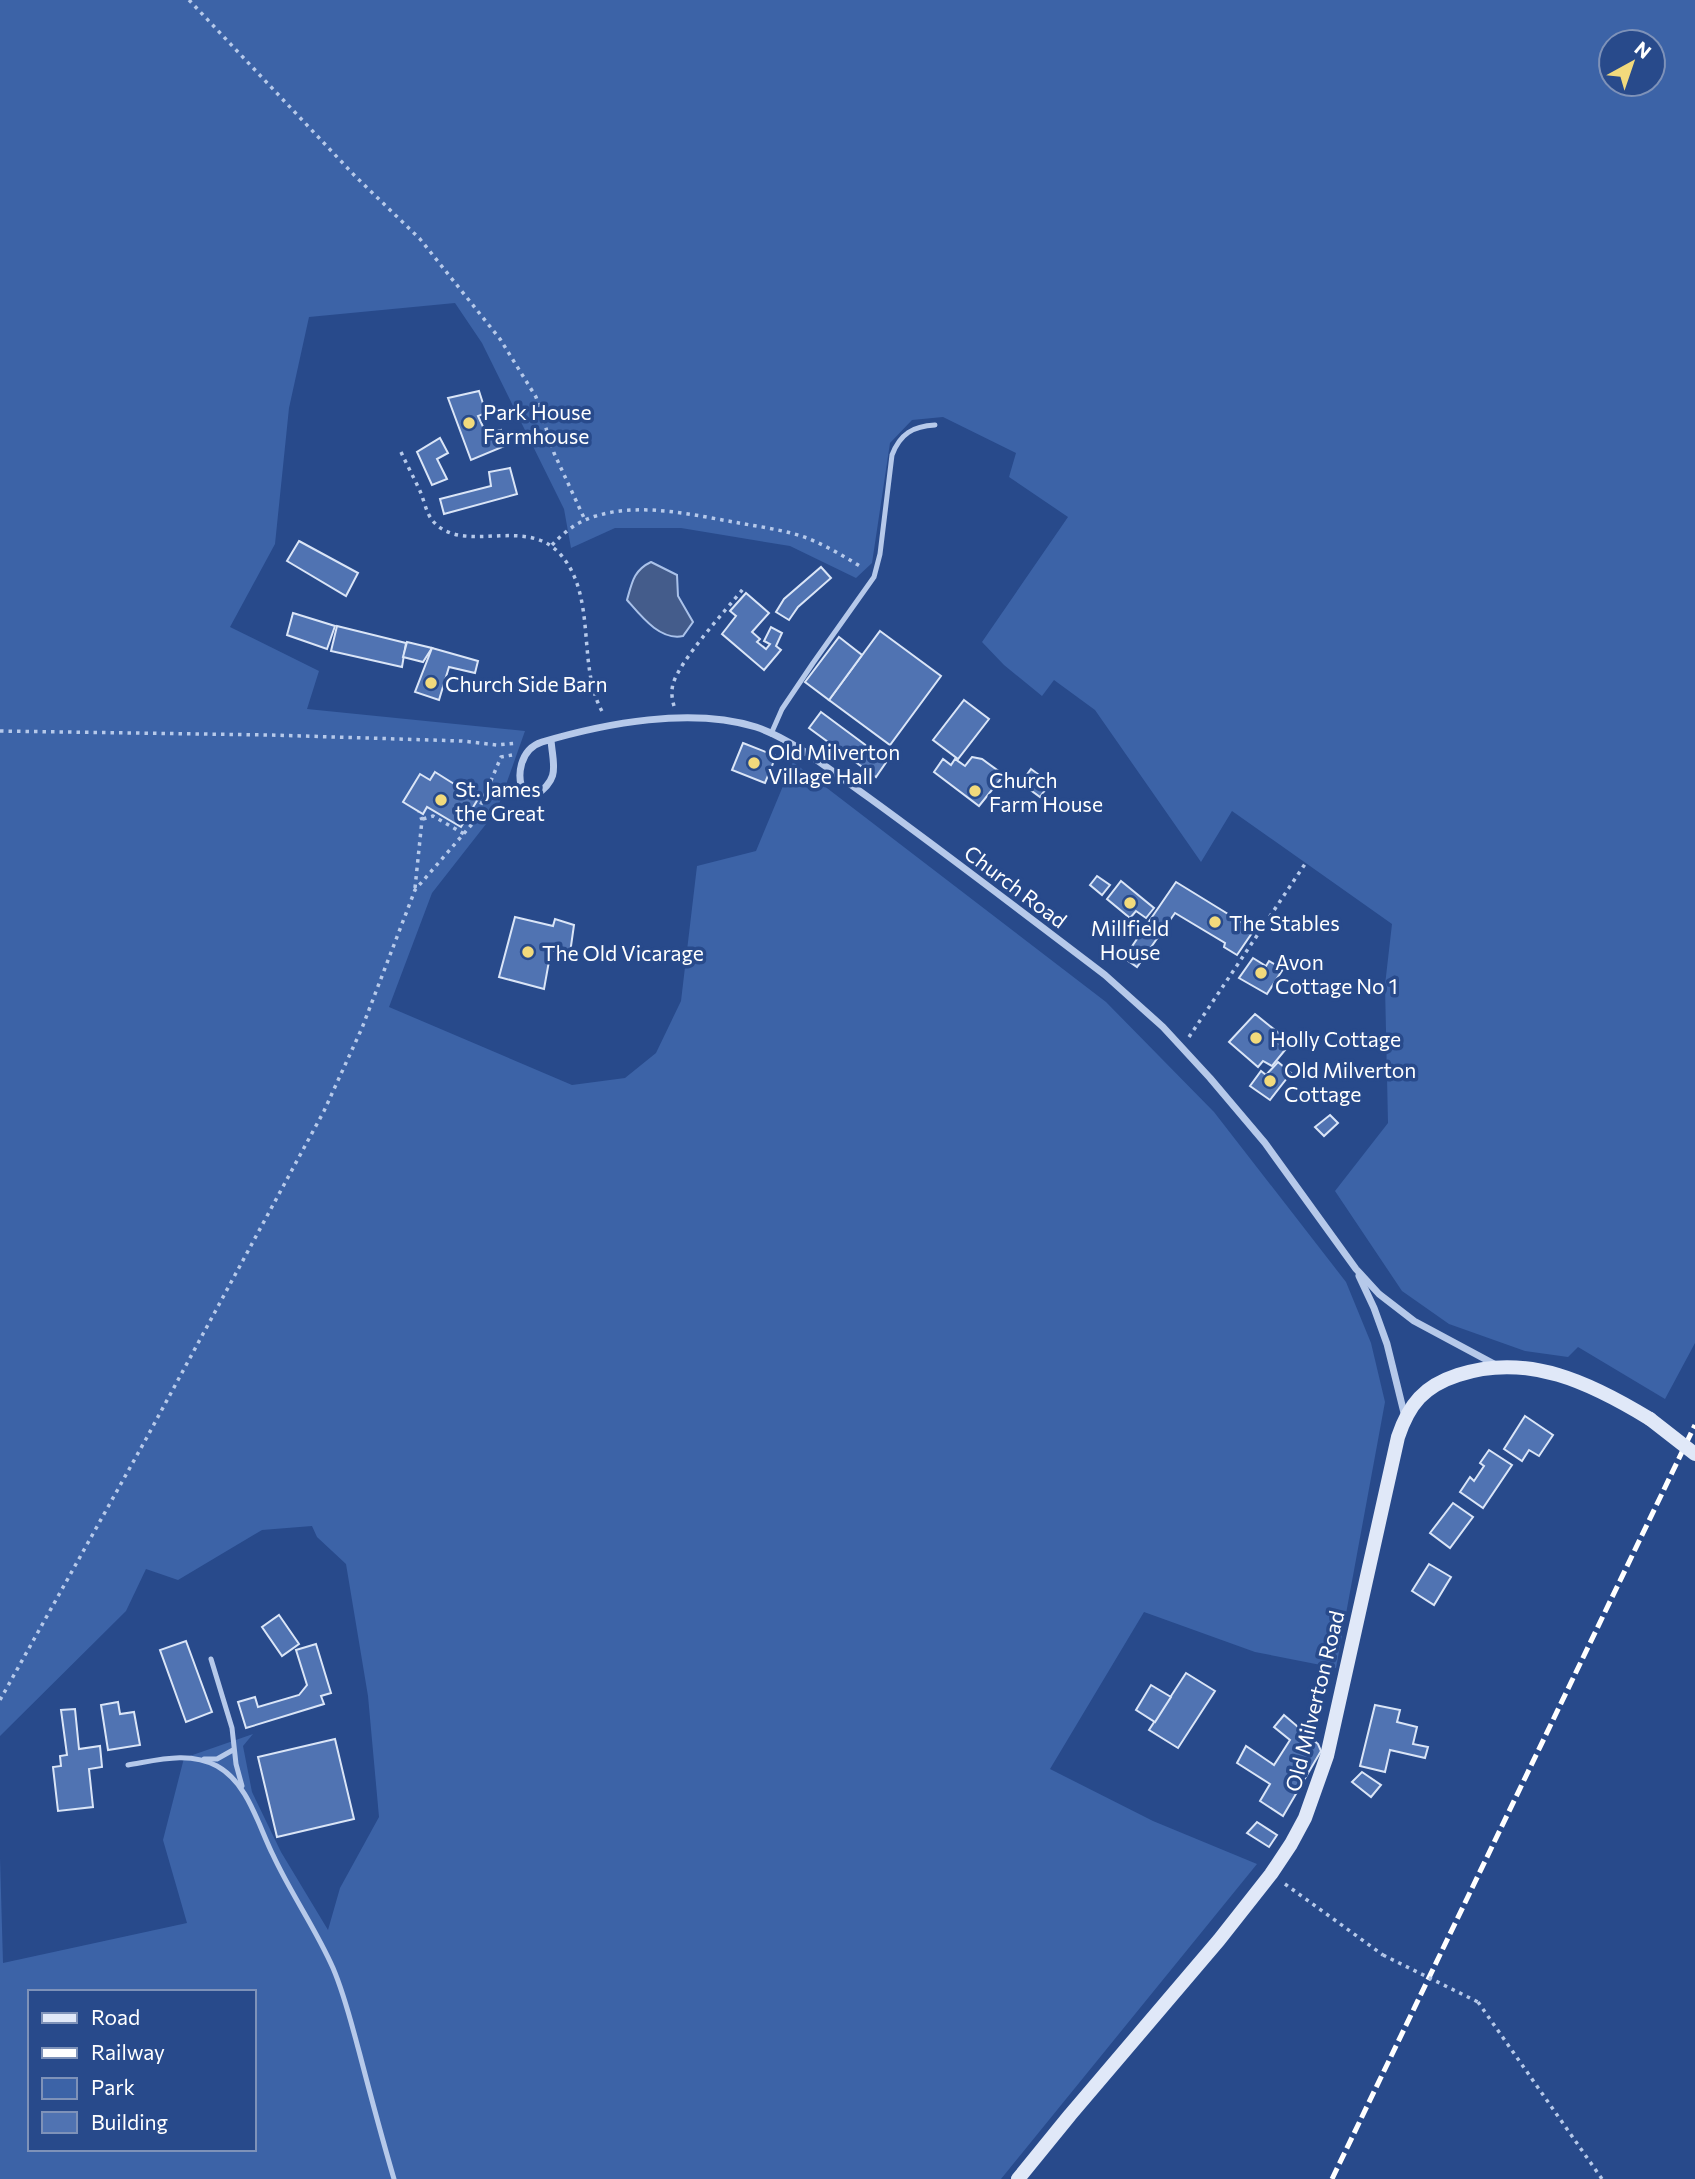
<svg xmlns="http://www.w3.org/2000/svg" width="1695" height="2179" font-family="Commissioner,sans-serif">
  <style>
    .green { fill: #3c63a7; fill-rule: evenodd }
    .water { fill: #445c8b; stroke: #aac2ea; stroke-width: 2 }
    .building { fill: #5073b2; stroke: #dae5f7; stroke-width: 2 }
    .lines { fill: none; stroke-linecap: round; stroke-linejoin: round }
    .path { stroke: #b6c9ea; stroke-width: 3.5; stroke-dasharray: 3.5 5; stroke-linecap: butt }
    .lane { stroke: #b6c9ea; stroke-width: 5 }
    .street { stroke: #b6c9ea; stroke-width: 7 }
    .secondary { stroke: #e0e8f8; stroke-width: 14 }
    .rail { stroke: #fff; stroke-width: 5; stroke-dasharray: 12 5; stroke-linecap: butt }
    .path-bridge { stroke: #b6c9ea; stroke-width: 3.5; stroke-dasharray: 3.5 5; stroke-linecap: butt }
    .secondary-bridge { stroke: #e0e8f8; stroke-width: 14 }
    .poi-dot { fill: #f2da7c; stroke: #284a8b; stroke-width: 2.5 }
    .labels { text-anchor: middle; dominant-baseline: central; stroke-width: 7; stroke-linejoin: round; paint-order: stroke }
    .poi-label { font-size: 21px; fill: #fff; stroke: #284a8b; text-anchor: start }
    .street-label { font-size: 21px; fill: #fff; stroke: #284a8b }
  </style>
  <rect width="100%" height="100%" fill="#284a8b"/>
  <!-- green -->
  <path class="green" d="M 0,0 L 1695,0 L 1695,1343 L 1665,1399 L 1578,1347 L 1568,1357 L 1525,1351 L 1449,1324 L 1402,1291 L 1335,1191 L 1388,1123 L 1385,985 L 1392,924 L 1232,811 L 1201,862 L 1095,710 L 1054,680 L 1042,696 L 1004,665 L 982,642 L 1068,517 L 1009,477 L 1016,453 L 943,417 L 912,420 L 890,443 L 872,563 L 856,578 L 790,546 L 681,528 L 615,528 L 571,548 L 564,509 L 482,343 L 455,303 L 309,317 L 289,408 L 275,544 L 230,627 L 319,671 L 307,709 L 525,731 L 497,810 L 432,893 L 389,1007 L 572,1085 L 625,1078 L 656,1053 L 681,1001 L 697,866 L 756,851 L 793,762 L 1106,1002 L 1214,1112 L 1346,1282 L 1371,1343 L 1385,1402 L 1336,1668 L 1255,1652 L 1144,1612 L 1050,1769 L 1153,1821 L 1257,1864 L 1001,2179 L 0,2179 L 0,1858 L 3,1963 L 187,1923 L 163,1840 L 184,1758 L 253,1734 L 243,1746 L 252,1792 L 281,1852 L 328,1930 L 340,1888 L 379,1817 L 368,1696 L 346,1564 L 317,1537 L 312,1526 L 262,1530 L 178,1580 L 146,1569 L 126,1611 L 0,1736 ZM 1611,42 L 1653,42 L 1653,84 L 1611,84 ZM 30,1992 L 254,1992 L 254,2149 L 30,2149 Z"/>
  <!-- water -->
  <path class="water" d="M 651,562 L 677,575 L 678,596 L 693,622 L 683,636 C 660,641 641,616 627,600 C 632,582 634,570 651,562 Z"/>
  <!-- building -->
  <g class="building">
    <path d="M 479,391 L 486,413 L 478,416 L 486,433 L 501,430 L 507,445 L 471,460 L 448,398 Z"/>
    <path d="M 440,438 L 448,453 L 437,459 L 447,479 L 432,485 L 417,452 Z"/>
    <path d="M 510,468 L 517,494 L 444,514 L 440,499 L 491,486 L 489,472 Z"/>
    <path d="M 299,541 L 358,573 L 346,596 L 287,561 Z"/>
    <path d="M 821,567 L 831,578 L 798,607 L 789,620 L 776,612 L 784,599 Z"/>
    <path d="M 746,593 L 769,613 L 752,632 L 760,639 L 757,642 L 766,649 L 770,644 L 764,641 L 771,627 L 782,633 L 776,646 L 781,650 L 764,670 L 722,634 L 736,616 L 730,611 Z"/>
    <path d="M 293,613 L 335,626 L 327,649 L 287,635 Z"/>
    <path d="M 337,626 L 406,643 L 402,667 L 331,651 Z"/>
    <path d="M 880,631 L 941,676 L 890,745 L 829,700 Z"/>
    <path d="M 839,637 L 862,655 L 829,700 L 805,682 Z"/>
    <path d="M 407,642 L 432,648 L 423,662 L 403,657 Z"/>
    <path d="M 432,648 L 478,661 L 475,673 L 449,667 L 439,700 L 415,692 Z"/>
    <path d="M 964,700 L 989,719 L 958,759 L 933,740 Z"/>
    <path d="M 821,712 L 887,761 L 876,777 L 809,728 Z"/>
    <path d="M 743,743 L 776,756 L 765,783 L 732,770 Z"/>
    <path d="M 972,757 L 982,759 L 1004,775 L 979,806 L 934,772 L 943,759 L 951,765 L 955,759 L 965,766 Z"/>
    <path d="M 1031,769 L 1050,783 L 1040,797 L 1021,783 Z"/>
    <path d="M 435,772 L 478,799 L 461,827 L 427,807 L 423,814 L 403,802 L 420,774 L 430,780 Z"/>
    <path d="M 1097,876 L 1110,885 L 1102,895 L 1090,885 Z"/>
    <path d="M 1121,881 L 1154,908 L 1146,918 L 1136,911 L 1130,918 L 1107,899 Z"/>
    <path d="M 1176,882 L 1254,930 L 1237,955 L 1224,947 L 1225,943 L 1175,913 L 1137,967 L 1124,958 Z"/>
    <path d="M 515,917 L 553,926 L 555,919 L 574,925 L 570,953 L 551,950 L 544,989 L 499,977 Z"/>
    <path d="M 1253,958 L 1266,966 L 1269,961 L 1283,969 L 1267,994 L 1239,978 Z"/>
    <path d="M 1255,1014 L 1281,1035 L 1276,1041 L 1285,1050 L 1272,1066 L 1263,1061 L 1258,1067 L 1229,1042 Z"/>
    <path d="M 1278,1062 L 1291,1073 L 1270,1100 L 1250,1086 L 1261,1071 L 1266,1075 Z"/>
    <path d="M 1330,1115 L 1338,1123 L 1324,1136 L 1315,1127 Z"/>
    <path d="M 1525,1416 L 1553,1435 L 1539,1456 L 1529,1450 L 1522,1461 L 1504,1449 Z"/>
    <path d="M 1489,1450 L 1512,1465 L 1483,1508 L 1460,1492 L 1470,1477 L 1474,1481 L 1484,1466 L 1480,1463 Z"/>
    <path d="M 1453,1503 L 1473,1517 L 1450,1548 L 1430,1533 Z"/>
    <path d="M 1429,1564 L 1451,1577 L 1434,1605 L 1412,1591 Z"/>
    <path d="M 279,1615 L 299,1644 L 282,1656 L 262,1627 Z"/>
    <path d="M 186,1641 L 212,1712 L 186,1722 L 160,1650 Z"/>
    <path d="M 316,1644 L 331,1693 L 321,1696 L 324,1704 L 246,1728 L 238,1702 L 255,1697 L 258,1707 L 299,1695 L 307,1685 L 296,1650 Z"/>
    <path d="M 1186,1673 L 1215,1691 L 1178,1748 L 1149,1730 Z"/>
    <path d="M 1151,1685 L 1171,1697 L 1155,1722 L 1136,1710 Z"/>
    <path d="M 118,1702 L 120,1714 L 134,1712 L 140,1745 L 108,1750 L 101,1705 Z"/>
    <path d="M 1375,1705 L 1400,1710 L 1397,1722 L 1417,1727 L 1413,1744 L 1428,1747 L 1425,1758 L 1390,1750 L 1385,1772 L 1360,1766 Z"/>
    <path d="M 75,1709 L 79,1749 L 100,1746 L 102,1767 L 89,1769 L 93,1807 L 58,1811 L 53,1767 L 61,1766 L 60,1756 L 67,1755 L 61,1710 Z"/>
    <path d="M 1284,1715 L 1318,1744 L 1321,1751 L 1283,1816 L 1260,1801 L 1270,1784 L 1237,1763 L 1246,1746 L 1274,1765 L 1290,1740 L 1274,1727 Z"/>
    <path d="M 335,1739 L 354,1819 L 277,1837 L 258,1757 Z"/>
    <path d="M 1362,1772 L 1381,1785 L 1371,1797 L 1352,1782 Z"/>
    <path d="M 1257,1822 L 1277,1835 L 1269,1847 L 1247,1833 Z"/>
  </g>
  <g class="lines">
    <!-- path -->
    <g class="path">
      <path d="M 189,0 L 355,176 L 420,239 L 500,339 L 536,397 L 554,453 L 585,520"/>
      <path d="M 401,452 C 407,465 414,478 420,491 C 424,500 426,512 432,520 C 462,557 526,514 561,555 C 598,598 576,667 603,713"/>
      <path d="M 552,545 C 564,532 578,521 596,516 C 641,502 694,515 739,523 C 761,527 785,530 807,538 C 827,546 845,557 863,568"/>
      <path d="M 674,706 C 672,699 671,692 673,684 C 680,660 726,610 743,589"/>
      <path d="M 0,731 L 271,735 L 462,741 L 497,745 L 518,743"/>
      <path d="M 423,819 L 433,816 L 464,834"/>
      <path d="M 415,888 L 422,820 L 419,812"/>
      <path d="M 1189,1037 L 1305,864"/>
      <path d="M 0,1700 L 146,1439 L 324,1111 L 362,1028 L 415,890 L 473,823 L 501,757 L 512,755"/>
      <path d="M 1285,1884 L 1383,1955"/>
      <path d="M 1478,2002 L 1602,2179"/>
    </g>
    <!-- lane -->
    <g class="lane">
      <path d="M 771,734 L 782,709 L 813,663 L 874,577 L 880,554 L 892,455 C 900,434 913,426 935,425"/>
      <path d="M 211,1659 L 232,1728 L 236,1764 L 242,1786"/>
      <path d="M 204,1759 L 217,1759 L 233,1750"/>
      <path d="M 128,1765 C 158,1760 189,1751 217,1766 C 248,1783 258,1825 273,1855 C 291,1894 316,1929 333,1968 C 345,1996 352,2026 360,2055 C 371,2097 382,2138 394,2179"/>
    </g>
    <!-- street -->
    <g class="street">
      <path d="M 551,740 C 553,766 561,778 535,796 L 525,794 C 515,777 520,749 542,742 C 606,723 691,707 756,727 C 795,740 835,774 868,797 C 948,855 1026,915 1105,975 L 1163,1027 L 1210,1078 L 1265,1143 L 1356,1269 L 1379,1294 L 1414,1321 L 1496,1365"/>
      <path d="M 1359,1276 L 1374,1308 L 1387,1344 L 1405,1417"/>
    </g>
    <!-- secondary -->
    <path class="secondary" d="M 1018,2179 L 1070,2115 L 1219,1940 L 1271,1874 L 1291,1844 L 1305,1818 L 1327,1756 L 1398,1437 C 1409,1404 1424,1386 1458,1375 C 1528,1352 1591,1383 1650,1419"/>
    <!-- rail -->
    <path class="rail" d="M 1332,2179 L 1695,1425"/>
    <!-- path-bridge -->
    <path class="path-bridge" d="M 1383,1955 L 1478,2002"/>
    <!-- secondary-bridge -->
    <path class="secondary-bridge" d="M 1650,1419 L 1695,1454"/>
  </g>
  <!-- markers -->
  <g class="poi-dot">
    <circle cx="469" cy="423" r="7"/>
    <circle cx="431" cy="683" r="7"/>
    <circle cx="754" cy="763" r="7"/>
    <circle cx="975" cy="791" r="7"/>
    <circle cx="441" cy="800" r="7"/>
    <circle cx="1130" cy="903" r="7"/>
    <circle cx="1215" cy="922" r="7"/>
    <circle cx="528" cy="952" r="7"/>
    <circle cx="1261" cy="973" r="7"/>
    <circle cx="1256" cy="1038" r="7"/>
    <circle cx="1270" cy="1081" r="7"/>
  </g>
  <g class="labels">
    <!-- poi labels -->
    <g class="poi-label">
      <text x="483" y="411">Park House<tspan x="483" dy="24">Farmhouse</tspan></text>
      <text x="445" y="683">Church Side Barn</text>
      <text x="768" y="751">Old Milverton<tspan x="768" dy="24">Village Hall</tspan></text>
      <text x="989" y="779">Church<tspan x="989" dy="24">Farm House</tspan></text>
      <text x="455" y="788">St. James<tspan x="455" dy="24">the Great</tspan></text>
      <text x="1229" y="922">The Stables</text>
      <text x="1130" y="927" text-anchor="middle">Millfield<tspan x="1130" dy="24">House</tspan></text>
      <text x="542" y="952">The Old Vicarage</text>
      <text x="1275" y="961">Avon<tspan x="1275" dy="24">Cottage No 1</tspan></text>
      <text x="1270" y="1038">Holly Cottage</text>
      <text x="1284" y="1069">Old Milverton<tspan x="1284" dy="24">Cottage</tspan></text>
    </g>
    <!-- street labels -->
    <g class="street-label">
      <text transform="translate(1016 886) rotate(37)">Church Road</text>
      <text transform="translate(1314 1701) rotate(-76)">Old Milverton Road</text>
    </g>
  </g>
  <!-- legend -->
  <rect x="28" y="1990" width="228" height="161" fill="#284a8b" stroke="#7e92b9" stroke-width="2"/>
  <rect x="42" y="2013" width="35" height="10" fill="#e0e8f8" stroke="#7e92b9" stroke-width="2"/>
  <text x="91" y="2025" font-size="21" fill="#ffffff">Road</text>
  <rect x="42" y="2048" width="35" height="10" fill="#ffffff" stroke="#7e92b9" stroke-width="2"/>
  <text x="91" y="2060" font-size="21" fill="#ffffff">Railway</text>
  <rect x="42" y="2078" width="35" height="21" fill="#3c63a7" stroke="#7e92b9" stroke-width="2"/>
  <text x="91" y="2095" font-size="21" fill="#ffffff">Park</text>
  <rect x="42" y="2112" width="35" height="21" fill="#5073b2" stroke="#7e92b9" stroke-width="2"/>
  <text x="91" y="2130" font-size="21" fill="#ffffff">Building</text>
  <!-- north arrow -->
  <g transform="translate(1632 63) rotate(40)"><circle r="33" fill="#284a8b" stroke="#7e92b9" stroke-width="2"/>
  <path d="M0-5L12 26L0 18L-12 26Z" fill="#f2da7c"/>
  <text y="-10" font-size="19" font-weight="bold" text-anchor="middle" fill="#ffffff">N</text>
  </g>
</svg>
